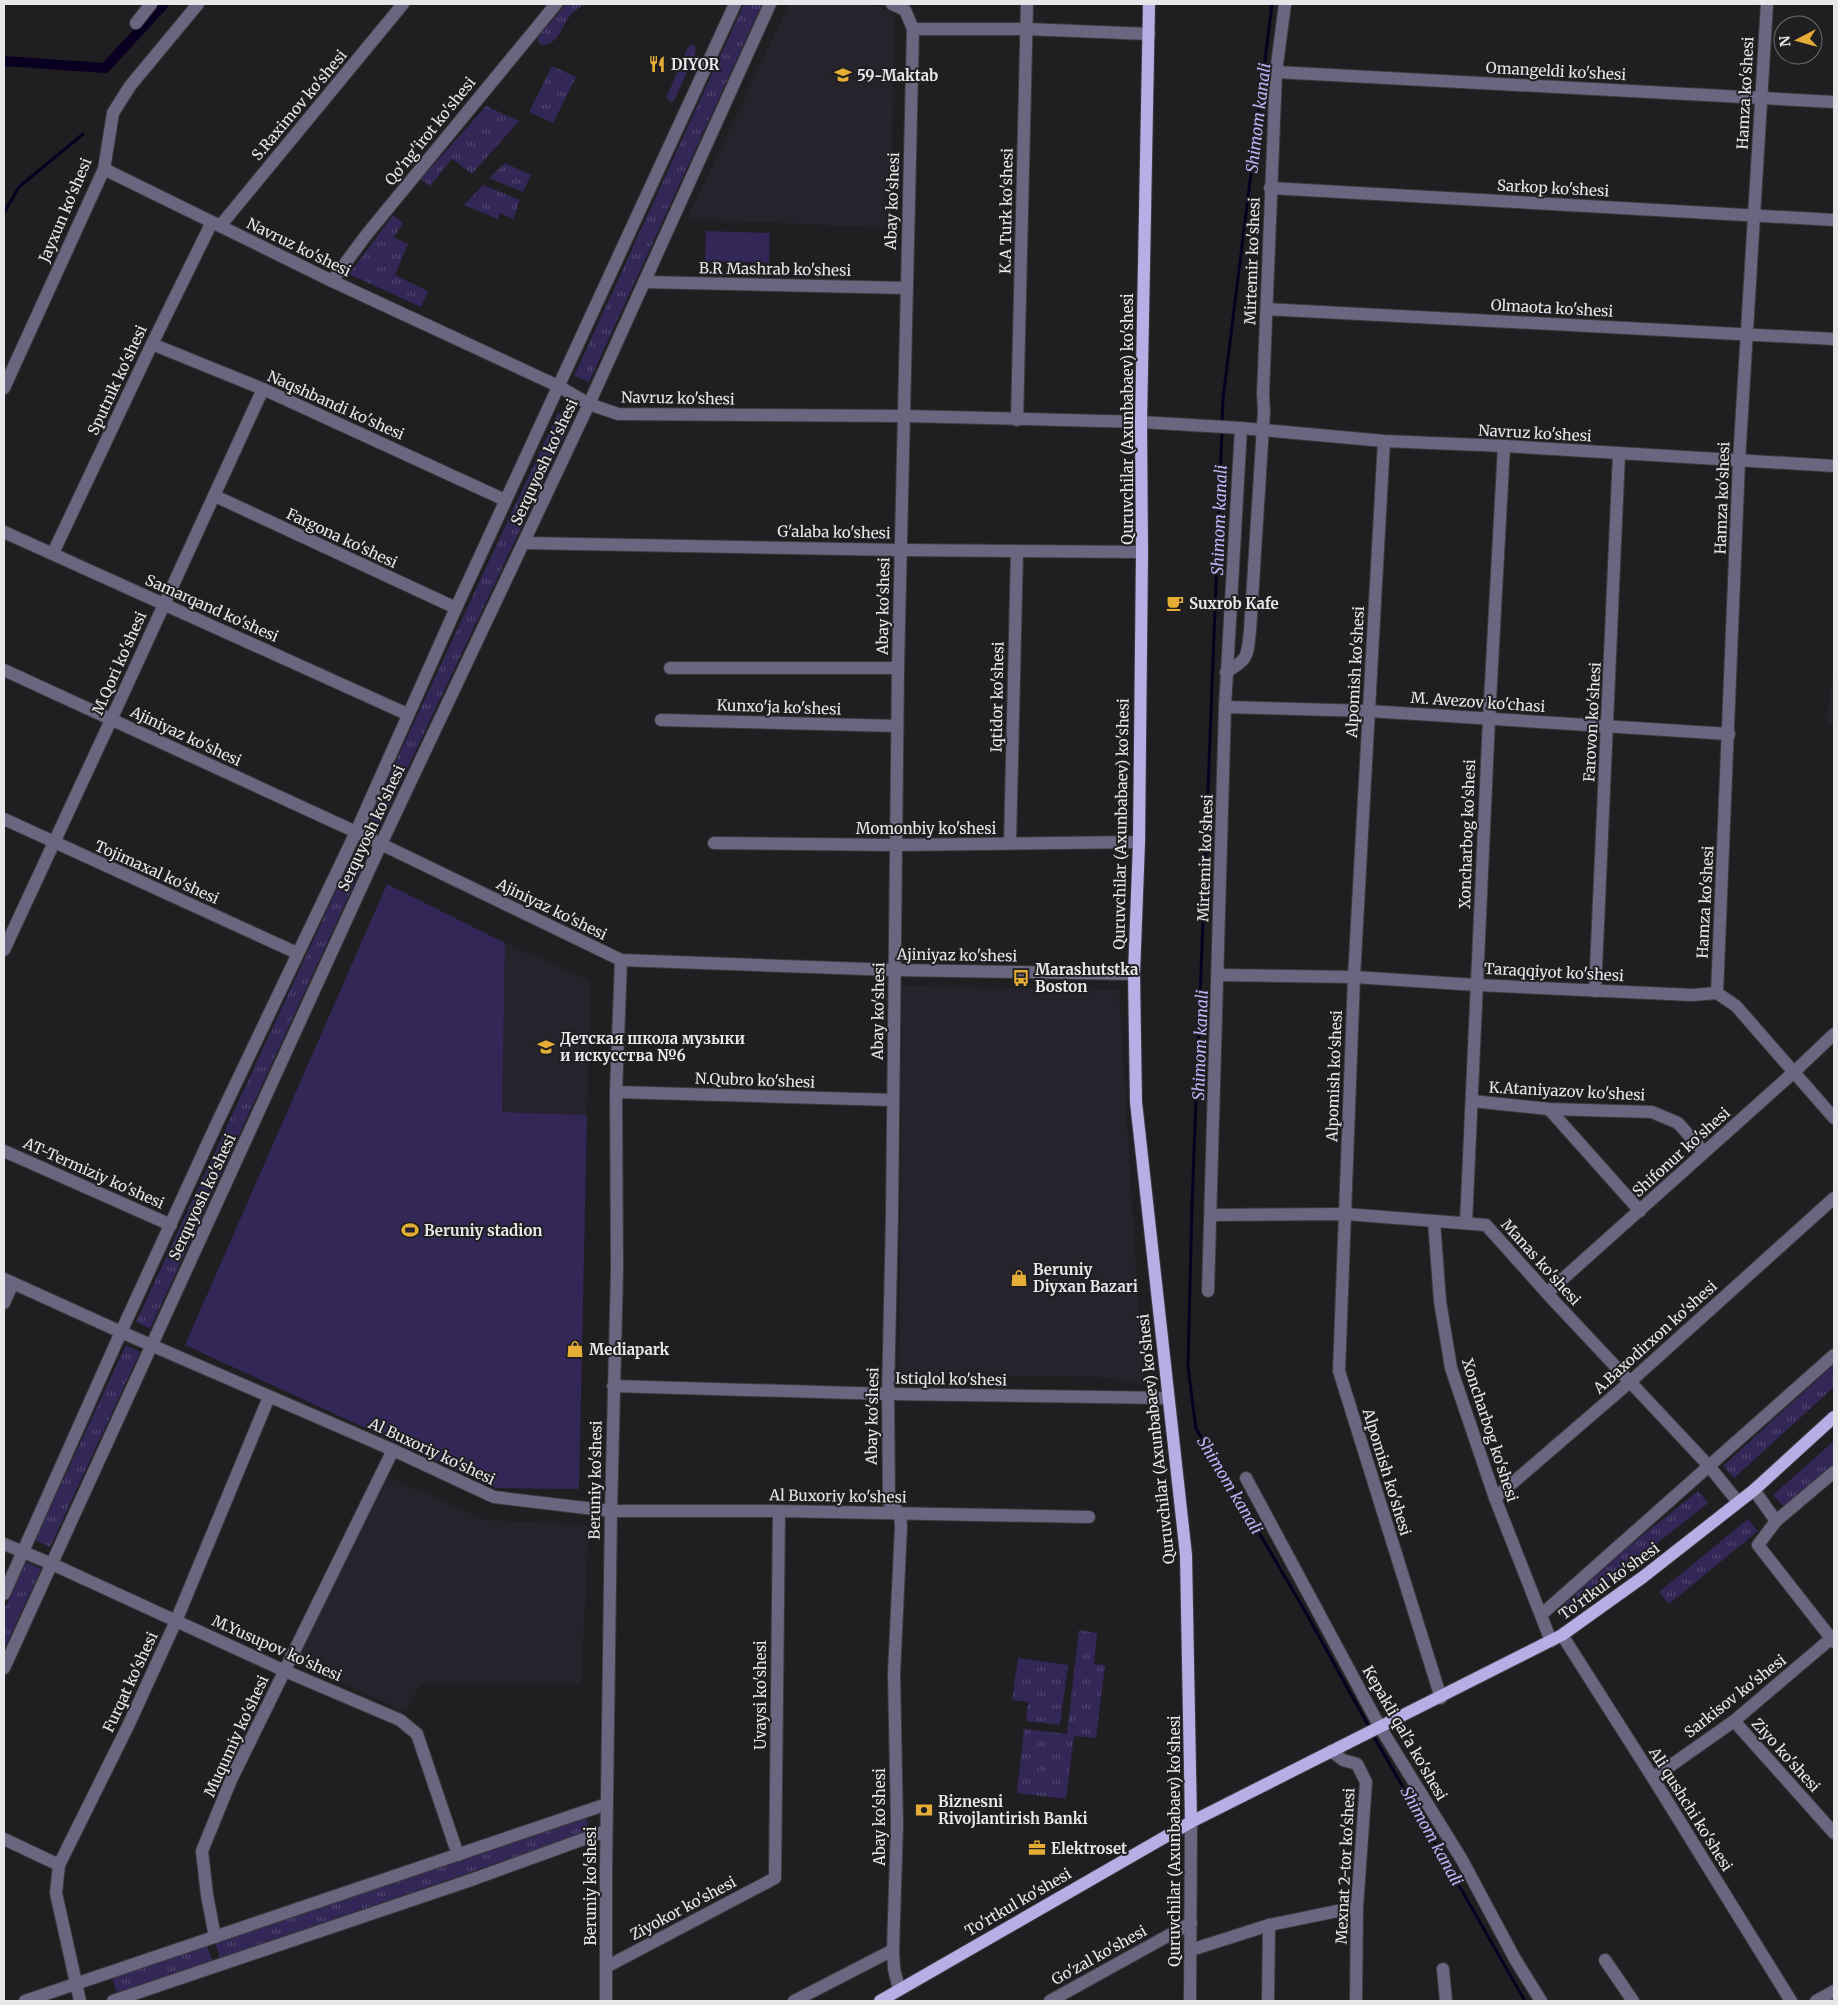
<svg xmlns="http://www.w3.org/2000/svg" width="1838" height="2005" font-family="Merriweather,serif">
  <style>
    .built { fill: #25242d }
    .grass { fill: url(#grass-tufts) }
    .pitch { fill: #322756 }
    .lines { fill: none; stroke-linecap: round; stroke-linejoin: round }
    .stream { stroke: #090021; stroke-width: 3 }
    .canal { stroke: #090021; stroke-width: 10 }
    .minor-casing { stroke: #3b3a3d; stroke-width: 14 }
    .major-casing { stroke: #3b3a3d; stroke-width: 14 }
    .minor { stroke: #6a6680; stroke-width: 12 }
    .major { stroke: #b6aee4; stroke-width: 12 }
    .labels { text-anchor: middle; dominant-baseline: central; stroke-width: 4; stroke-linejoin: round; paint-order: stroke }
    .poi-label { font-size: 15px; font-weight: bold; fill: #e7e7e9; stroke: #1f1e21; text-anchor: start }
    .street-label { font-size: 15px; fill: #e7e7e9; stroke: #1f1e21 }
    .water-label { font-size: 16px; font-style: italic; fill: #c0b4f9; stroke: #1f1e21 }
  </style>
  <defs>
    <pattern id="grass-tufts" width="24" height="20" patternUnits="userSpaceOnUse" patternTransform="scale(1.25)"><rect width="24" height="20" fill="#322756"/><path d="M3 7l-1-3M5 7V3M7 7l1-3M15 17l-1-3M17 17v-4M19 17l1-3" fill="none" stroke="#50466e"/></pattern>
  </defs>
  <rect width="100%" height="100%" fill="#1f1e21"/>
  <!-- built -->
  <g class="built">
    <path d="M 789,4 L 872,4 L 894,14 L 891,228 L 687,219 Z"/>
    <path d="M 1834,665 L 1834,725 L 1826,724 Z"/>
    <path d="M 505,943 L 591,981 L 587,1115 L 501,1112 Z"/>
    <path d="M 902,986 L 1119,990 L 1143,1385 L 1102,1377 L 899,1375 Z"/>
    <path d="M 381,1474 L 486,1520 L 589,1525 L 581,1683 L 420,1684 L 405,1713 L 295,1660 Z"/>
  </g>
  <!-- grass -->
  <g class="grass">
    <path d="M 566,4 L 586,4 C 581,6 576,9 572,13 C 563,23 558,47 541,45 L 538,41 L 538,37 Z"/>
    <path d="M 744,4 L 762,4 L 589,382 L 574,376 Z"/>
    <path d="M 691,45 L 694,45 L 696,47 L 695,54 L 674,101 L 671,102 L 668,100 L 667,96 L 687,49 Z"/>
    <path d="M 552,66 L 576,77 L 553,123 L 529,112 Z"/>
    <path d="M 486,106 L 519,121 L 472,174 L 452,159 L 430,186 L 421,179 Z"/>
    <path d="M 505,163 L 531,175 L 523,192 L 489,178 Z"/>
    <path d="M 483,185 L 520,200 L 513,219 L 500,213 L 498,219 L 464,205 Z"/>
    <path d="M 393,215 L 403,223 L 394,237 L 408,244 L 395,275 L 428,291 L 421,307 L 349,274 Z"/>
    <path d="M 558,413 L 572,420 L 381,824 L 369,819 Z"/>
    <path d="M 349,863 L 361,869 L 150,1329 L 136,1322 Z"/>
    <path d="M 126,1345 L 140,1352 L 50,1547 L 35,1540 Z"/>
    <path d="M 1834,1364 L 1834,1387 L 1734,1478 L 1723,1466 Z"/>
    <path d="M 1834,1441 L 1834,1464 L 1784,1507 L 1773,1495 Z"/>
    <path d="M 1698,1491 L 1708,1503 L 1563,1618 L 1554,1606 Z"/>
    <path d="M 1748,1519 L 1758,1531 L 1669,1604 L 1659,1592 Z"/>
    <path d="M 26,1562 L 41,1569 L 4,1650 L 4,1610 Z"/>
    <path d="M 1079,1630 L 1097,1633 L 1094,1664 L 1105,1665 L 1096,1738 L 1074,1736 L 1066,1799 L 1017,1793 L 1024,1729 L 1067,1734 Z"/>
    <path d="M 1018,1658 L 1068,1665 L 1060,1725 L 1026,1721 L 1028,1702 L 1012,1700 Z"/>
    <path d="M 587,1818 L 588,1832 L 220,1958 L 215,1943 Z"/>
    <path d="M 207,1945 L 212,1961 L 117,1993 L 112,1977 Z"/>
  </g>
  <!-- pitch -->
  <g class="pitch">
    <path d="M 706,231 L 770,233 L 769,263 L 705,261 Z"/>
    <path d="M 387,884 L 505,943 L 502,1112 L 587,1115 L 579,1489 L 495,1488 L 185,1345 Z"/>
  </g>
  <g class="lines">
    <!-- stream -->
    <g class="stream">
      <path d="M 4,213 L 19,187 L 83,134"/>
      <path d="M 1222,423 L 1223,399 L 1272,4"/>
      <path d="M 1222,429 L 1192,1204 L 1188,1367 L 1196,1429 L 1221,1468 L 1305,1611 L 1369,1727"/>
      <path d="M 1372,1733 L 1525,2001"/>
    </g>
    <!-- canal -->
    <path class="canal" d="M 4,61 L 105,68 L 164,4"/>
    <!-- minor casing -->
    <g class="minor-casing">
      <g id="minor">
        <path d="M 892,4 L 905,10 L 913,29 L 1026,29 L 1149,34"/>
        <path d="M 136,23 L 151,4"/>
        <path d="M 1276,72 L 1834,102"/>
        <path d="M 104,169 L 332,281 L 558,386 L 589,404 L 618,414 L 905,416 L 1141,422 L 1241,428 L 1384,441 L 1504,446 L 1834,466"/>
        <path d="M 1270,188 L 1834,220"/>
        <path d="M 220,226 L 403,4"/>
        <path d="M 332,281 L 367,234 L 556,4"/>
        <path d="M 644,282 L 906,288"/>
        <path d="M 1267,309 L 1834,339"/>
        <path d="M 152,344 L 263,389 L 505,500"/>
        <path d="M 4,388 L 104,169 L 113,113 L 130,86 L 198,4"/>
        <path d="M 1017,420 L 1027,4"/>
        <path d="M 1384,441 L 1354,977 L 1339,1371 L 1441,1698"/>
        <path d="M 215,496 L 456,608"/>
        <path d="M 4,532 L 407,714"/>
        <path d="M 524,543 L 900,550 L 1142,552"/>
        <path d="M 53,553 L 152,344 L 212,222"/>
        <path d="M 670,668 L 898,668"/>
        <path d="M 4,670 L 356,832 L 621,960 L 895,970 L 1134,974"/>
        <path d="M 1226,672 C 1249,659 1247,656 1250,631 L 1264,411 L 1263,394 L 1276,72 L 1285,4"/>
        <path d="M 1225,707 L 1369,711 L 1729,734"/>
        <path d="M 661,720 L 897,726"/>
        <path d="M 4,819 L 297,953"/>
        <path d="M 714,843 L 896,845 L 1139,842"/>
        <path d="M 1010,843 L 1017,551"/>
        <path d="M 4,950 L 111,720 L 263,389"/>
        <path d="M 1218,975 L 1354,977 L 1477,985 L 1692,995 L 1717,993 L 1736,1006 L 1834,1118"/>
        <path d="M 1595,991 L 1619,454"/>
        <path d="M 1717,993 L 1739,461 L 1767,4"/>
        <path d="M 616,1092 L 893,1100"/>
        <path d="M 1472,1101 L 1549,1109 L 1652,1112 L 1678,1123 L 1704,1152"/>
        <path d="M 1549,1109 L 1640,1211"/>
        <path d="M 4,1151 L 171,1225"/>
        <path d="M 1211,1215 L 1346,1214 L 1486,1225 L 1555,1302 L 1709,1466 L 1738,1502"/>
        <path d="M 1434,1221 L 1440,1301 L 1451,1368 L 1495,1498 L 1551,1641"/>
        <path d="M 1466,1223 L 1489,719 L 1504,446"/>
        <path d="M 4,1279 L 121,1332 L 393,1450 L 494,1497 L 611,1511 L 779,1511 L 1089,1517"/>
        <path d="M 1208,1291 L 1225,707 L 1241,428"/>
        <path d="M 1547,1293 L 1793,1073 L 1834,1034"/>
        <path d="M 4,1303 L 13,1283"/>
        <path d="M 613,1386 L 888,1394 L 1168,1398"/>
        <path d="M 1246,1478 L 1380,1727 L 1462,1860 L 1515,1959 L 1541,2001"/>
        <path d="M 1754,1490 L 1776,1521 L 1758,1545 L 1834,1642"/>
        <path d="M 1495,1498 L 1631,1381 L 1834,1198"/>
        <path d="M 1776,1521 L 1834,1472"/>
        <path d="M 4,1544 L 52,1564 L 285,1671 L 400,1720 L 417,1734 L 458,1855"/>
        <path d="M 4,1594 L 121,1332 L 217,1123 L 356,832 L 456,608 L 735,4"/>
        <path d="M 1541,1615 L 1834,1355"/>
        <path d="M 1562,1635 L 1653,1778 L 1791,2001"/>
        <path d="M 4,1668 L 381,844 L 589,404 L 770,4"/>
        <path d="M 1734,1721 L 1834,1833"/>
        <path d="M 1331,1751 L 1343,1760 L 1357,1764 L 1366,1782 L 1357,1907 L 1356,2001"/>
        <path d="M 1653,1778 L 1734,1721 L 1834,1636"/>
        <path d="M 4,1839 L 59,1865"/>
        <path d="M 215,1937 L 207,1895 L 202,1851 L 231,1780 L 393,1450"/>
        <path d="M 1191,1950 L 1269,1925 L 1357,1907"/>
        <path d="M 1605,1960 L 1633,2001"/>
        <path d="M 606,1967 L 775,1878 L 779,1511"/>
        <path d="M 1443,1969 L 1446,2001"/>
        <path d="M 899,1989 L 894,1969 L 893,1950 L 897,1825 L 894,1674 L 901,1526 L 900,1514 L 889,1502 L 888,1394 L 892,1216 L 898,668 L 913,29"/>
        <path d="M 25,2001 L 607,1804"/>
        <path d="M 80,2001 L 56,1893 L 59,1865 L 128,1726 L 176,1621 L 269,1397"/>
        <path d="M 113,2001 L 471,1880 L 606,1831"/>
        <path d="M 606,2001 L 606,1870 L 611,1511 L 617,1270 L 616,1092 L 621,960"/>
        <path d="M 794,2001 L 893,1950"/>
        <path d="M 1050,2001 L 1191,1923"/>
        <path d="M 1190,2001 L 1191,1822"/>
        <path d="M 1268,2001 L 1269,1925"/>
        <path d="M 1816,2001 L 1834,1991"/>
      </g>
    </g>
    <!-- major casing -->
    <g class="major-casing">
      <g id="major">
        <path d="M 1149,4 L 1141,422 L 1142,552 L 1139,842 L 1134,974 L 1136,1102 L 1186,1555 L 1191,1822"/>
        <path d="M 880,2001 L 1191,1822 L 1562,1635 L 1643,1577 L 1754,1490 L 1834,1417"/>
      </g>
    </g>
    <!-- minor -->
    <use href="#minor" class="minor"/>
    <!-- major -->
    <use href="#major" class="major"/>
  </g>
  <!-- icons -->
  <defs>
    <g id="restaurant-bare" transform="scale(1.35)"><path d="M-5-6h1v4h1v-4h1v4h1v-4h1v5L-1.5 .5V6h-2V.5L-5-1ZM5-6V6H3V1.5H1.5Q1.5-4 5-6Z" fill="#e5ad35" stroke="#1f1e21" stroke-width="2.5" paint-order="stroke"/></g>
    <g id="school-bare" transform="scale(1.35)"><path d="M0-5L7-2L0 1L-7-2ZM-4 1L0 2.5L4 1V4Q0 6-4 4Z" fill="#e5ad35" stroke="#1f1e21" stroke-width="2.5" paint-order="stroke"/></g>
    <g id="cafe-bare" transform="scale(1.35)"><path d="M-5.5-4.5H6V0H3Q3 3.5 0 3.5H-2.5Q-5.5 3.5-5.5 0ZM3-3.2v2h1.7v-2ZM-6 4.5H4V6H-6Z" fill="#e5ad35" stroke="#1f1e21" stroke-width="2.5" paint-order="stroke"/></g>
    <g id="bus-bare" transform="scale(1.35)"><path d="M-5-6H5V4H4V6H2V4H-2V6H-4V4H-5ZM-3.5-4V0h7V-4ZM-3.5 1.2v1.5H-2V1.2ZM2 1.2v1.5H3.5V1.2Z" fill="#e5ad35" stroke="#1f1e21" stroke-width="2.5" paint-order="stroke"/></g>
    <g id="stadium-bare" transform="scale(1.35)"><path d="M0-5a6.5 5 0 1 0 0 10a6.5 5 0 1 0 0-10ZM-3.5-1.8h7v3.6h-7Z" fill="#e5ad35" stroke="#1f1e21" stroke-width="2.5" paint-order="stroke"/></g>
    <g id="shop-bare" transform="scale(1.35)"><path d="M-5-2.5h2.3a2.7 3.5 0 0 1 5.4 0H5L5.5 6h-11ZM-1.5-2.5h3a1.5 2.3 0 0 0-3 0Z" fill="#e5ad35" stroke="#1f1e21" stroke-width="2.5" paint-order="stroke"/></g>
    <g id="bank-bare" transform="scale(1.35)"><path d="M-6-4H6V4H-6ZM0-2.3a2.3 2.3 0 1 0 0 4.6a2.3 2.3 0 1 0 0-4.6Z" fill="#e5ad35" stroke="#1f1e21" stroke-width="2.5" paint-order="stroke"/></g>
    <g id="office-bare" transform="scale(1.35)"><path d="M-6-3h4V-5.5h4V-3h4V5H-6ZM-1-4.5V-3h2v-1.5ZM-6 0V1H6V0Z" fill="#e5ad35" stroke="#1f1e21" stroke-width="2.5" paint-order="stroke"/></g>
  </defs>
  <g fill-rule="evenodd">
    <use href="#restaurant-bare" x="657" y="64"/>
    <use href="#school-bare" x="843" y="75"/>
    <use href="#cafe-bare" x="1175" y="603"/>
    <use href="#bus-bare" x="1021" y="978"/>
    <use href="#school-bare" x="546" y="1047"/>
    <use href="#stadium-bare" x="410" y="1230"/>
    <use href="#shop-bare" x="1019" y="1278"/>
    <use href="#shop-bare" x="575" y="1349"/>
    <use href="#bank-bare" x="924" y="1810"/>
    <use href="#office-bare" x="1037" y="1848"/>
  </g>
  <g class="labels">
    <!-- poi labels -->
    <g class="poi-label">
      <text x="671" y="64">DIYOR</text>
      <text x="857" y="75">59-Maktab</text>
      <text x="1189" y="603">Suxrob Kafe</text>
      <text x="1035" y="969">Marashutstka<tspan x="1035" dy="17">Boston</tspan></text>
      <text x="560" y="1038">Детская школа музыки<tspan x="560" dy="17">и искусства №6</tspan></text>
      <text x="424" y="1230">Beruniy stadion</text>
      <text x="1033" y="1269">Beruniy<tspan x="1033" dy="17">Diyxan Bazari</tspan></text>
      <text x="589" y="1349">Mediapark</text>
      <text x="938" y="1801">Biznesni<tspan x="938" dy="17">Rivojlantirish Banki</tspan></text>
      <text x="1051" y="1848">Elektroset</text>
    </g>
    <!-- street labels -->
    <g class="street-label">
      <text transform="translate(1556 71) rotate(3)">Omangeldi ko'shesi</text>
      <text transform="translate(1745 93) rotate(-87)">Hamza ko'shesi</text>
      <text transform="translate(299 105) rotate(-50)">S.Raximov ko'shesi</text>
      <text transform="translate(430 131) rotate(-51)">Qo'ng'irot ko'shesi</text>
      <text transform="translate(1553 188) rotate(3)">Sarkop ko'shesi</text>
      <text transform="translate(892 201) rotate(-88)">Abay ko'shesi</text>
      <text transform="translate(65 210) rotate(-67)">Jayxun ko'shesi</text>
      <text transform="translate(1006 211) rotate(-89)">K.A Turk ko'shesi</text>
      <text transform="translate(299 247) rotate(26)">Navruz ko'shesi</text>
      <text transform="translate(1252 261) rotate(-88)">Mirtemir ko'shesi</text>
      <text transform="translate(775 269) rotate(1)">B.R Mashrab ko'shesi</text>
      <text transform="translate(1552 308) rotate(3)">Olmaota ko'shesi</text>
      <text transform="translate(117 380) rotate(-65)">Sputnik ko'shesi</text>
      <text transform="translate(678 398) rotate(1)">Navruz ko'shesi</text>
      <text transform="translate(336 405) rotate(24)">Naqshbandi ko'shesi</text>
      <text transform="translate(1127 419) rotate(-90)">Quruvchilar (Axunbabaev) ko'shesi</text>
      <text transform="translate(1535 433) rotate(3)">Navruz ko'shesi</text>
      <text transform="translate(544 462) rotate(-65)">Serquyosh ko'shesi</text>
      <text transform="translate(1722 498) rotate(-88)">Hamza ko'shesi</text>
      <text transform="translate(834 532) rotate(1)">G'alaba ko'shesi</text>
      <text transform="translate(342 538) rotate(25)">Fargona ko'shesi</text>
      <text transform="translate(883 606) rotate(-89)">Abay ko'shesi</text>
      <text transform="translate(212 608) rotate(24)">Samarqand ko'shesi</text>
      <text transform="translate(119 663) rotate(-66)">M.Qori ko'shesi</text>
      <text transform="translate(1355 672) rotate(-87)">Alpomish ko'shesi</text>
      <text transform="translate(997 697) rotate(-89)">Iqtidor ko'shesi</text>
      <text transform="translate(1478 702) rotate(4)">M. Avezov ko'chasi</text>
      <text transform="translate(779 707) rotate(2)">Kunxo'ja ko'shesi</text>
      <text transform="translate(1592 722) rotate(-87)">Farovon ko'shesi</text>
      <text transform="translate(186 736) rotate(25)">Ajiniyaz ko'shesi</text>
      <text transform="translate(1121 824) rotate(-89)">Quruvchilar (Axunbabaev) ko'shesi</text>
      <text transform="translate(371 828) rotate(-65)">Serquyosh ko'shesi</text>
      <text x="926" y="828">Momonbiy ko'shesi</text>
      <text transform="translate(1467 834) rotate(-88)">Xoncharbog ko'shesi</text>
      <text transform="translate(1205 858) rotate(-88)">Mirtemir ko'shesi</text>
      <text transform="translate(157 872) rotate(24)">Tojimaxal ko'shesi</text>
      <text transform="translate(1705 902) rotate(-87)">Hamza ko'shesi</text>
      <text transform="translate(552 909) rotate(26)">Ajiniyaz ko'shesi</text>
      <text transform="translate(957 955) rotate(1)">Ajiniyaz ko'shesi</text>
      <text transform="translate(1554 972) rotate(3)">Taraqqiyot ko'shesi</text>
      <text transform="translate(878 1011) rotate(-89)">Abay ko'shesi</text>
      <text transform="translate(1334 1076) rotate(-88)">Alpomish ko'shesi</text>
      <text transform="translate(755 1080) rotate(2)">N.Qubro ko'shesi</text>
      <text transform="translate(1567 1091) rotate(3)">K.Ataniyazov ko'shesi</text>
      <text transform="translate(1681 1152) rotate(-42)">Shifonur ko'shesi</text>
      <text transform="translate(94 1173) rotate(24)">AT-Termiziy ko'shesi</text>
      <text transform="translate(202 1197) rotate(-65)">Serquyosh ko'shesi</text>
      <text transform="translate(1541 1262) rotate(48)">Manas ko'shesi</text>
      <text transform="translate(1655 1337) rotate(-42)">A.Baxodirxon ko'shesi</text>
      <text transform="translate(951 1379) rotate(1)">Istiqlol ko'shesi</text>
      <text transform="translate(872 1416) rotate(-89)">Abay ko'shesi</text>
      <text transform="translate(1490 1430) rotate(72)">Xoncharbog ko'shesi</text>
      <text transform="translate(1156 1439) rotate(-96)">Quruvchilar (Axunbabaev) ko'shesi</text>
      <text transform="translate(432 1451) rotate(25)">Al Buxoriy ko'shesi</text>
      <text transform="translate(1387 1472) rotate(73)">Alpomish ko'shesi</text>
      <text transform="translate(595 1480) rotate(-89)">Beruniy ko'shesi</text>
      <text transform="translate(838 1496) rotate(1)">Al Buxoriy ko'shesi</text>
      <text transform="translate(1609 1581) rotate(-36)">To'rtkul ko'shesi</text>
      <text transform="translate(277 1648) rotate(24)">M.Yusupov ko'shesi</text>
      <text transform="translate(130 1682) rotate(-65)">Furqat ko'shesi</text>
      <text transform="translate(760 1695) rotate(-90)">Uvaysi ko'shesi</text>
      <text transform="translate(1735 1696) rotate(-38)">Sarkisov ko'shesi</text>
      <text transform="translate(1405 1733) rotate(60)">Kepakli qal'a ko'shesi</text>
      <text transform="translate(236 1736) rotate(-65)">Muqumiy ko'shesi</text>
      <text transform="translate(1786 1755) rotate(48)">Ziyo ko'shesi</text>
      <text transform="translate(1691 1809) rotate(58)">Ali qushchi ko'shesi</text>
      <text transform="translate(879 1817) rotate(-90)">Abay ko'shesi</text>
      <text transform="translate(1174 1841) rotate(-90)">Quruvchilar (Axunbabaev) ko'shesi</text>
      <text transform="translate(1345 1866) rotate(-87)">Mexnat 2-tor ko'shesi</text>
      <text transform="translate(590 1886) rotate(-90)">Beruniy ko'shesi</text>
      <text transform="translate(1018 1902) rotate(-30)">To'rtkul ko'shesi</text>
      <text transform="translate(683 1908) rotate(-28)">Ziyokor ko'shesi</text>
      <text transform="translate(1099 1955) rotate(-29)">Go'zal ko'shesi</text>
    </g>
    <!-- water labels -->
    <g class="water-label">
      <text transform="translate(1258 118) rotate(-83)">Shimom kanali</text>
      <text transform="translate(1219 520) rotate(-88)">Shimom kanali</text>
      <text transform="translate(1200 1045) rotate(-88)">Shimom kanali</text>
      <text transform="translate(1230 1485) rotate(59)">Shimom kanali</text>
      <text transform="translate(1432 1836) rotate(61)">Shimom kanali</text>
    </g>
  </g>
  <!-- border -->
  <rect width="1838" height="2005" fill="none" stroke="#e7e7e9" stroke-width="10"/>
  <!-- north arrow -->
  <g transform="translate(1798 40) rotate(264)"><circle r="24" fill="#1f1e21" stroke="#6f6e71"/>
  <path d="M0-4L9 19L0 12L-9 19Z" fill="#e5ad35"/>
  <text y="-8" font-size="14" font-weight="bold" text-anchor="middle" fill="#e7e7e9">N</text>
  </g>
</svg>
